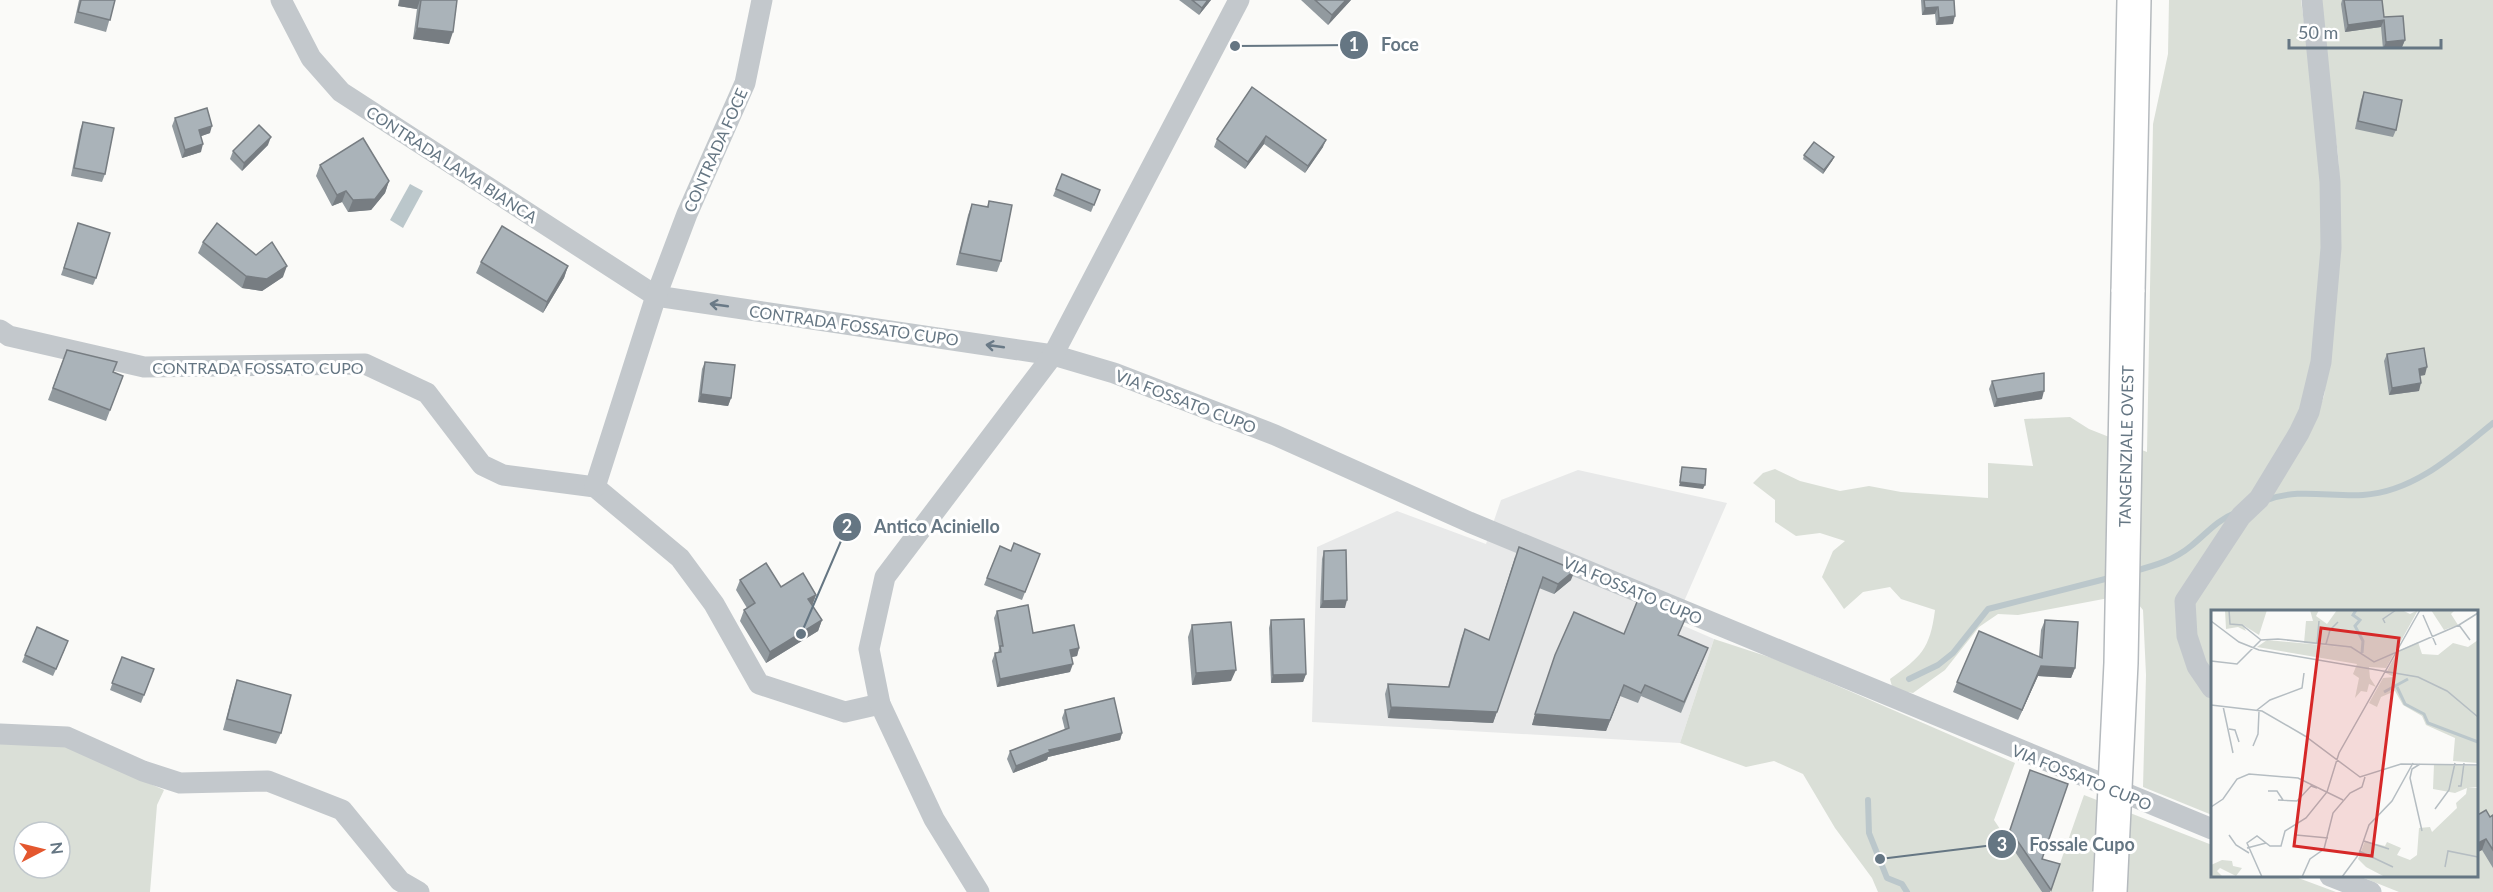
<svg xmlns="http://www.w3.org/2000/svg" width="2493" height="892" font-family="Lato,sans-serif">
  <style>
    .built { fill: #e8e9e9 }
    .green { fill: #dadfd7; fill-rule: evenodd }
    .water { fill: #bbc7cb }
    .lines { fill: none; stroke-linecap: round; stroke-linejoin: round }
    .stream { stroke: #bbc7cb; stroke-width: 6 }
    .primary-casing { stroke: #b5babe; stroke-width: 36 }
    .street { stroke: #c3c8cc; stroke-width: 21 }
    .primary { stroke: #fff; stroke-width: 33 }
    .primary-bridge-casing { stroke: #b5babe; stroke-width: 36; stroke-linecap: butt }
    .primary-bridge { stroke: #fff; stroke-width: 33 }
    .wall { fill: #929a9f }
    .shaded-wall { fill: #777d82 }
    .building { fill: #aab3b9; stroke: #777d82; stroke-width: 1.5 }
    .oneway { stroke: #6a7a87 }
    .labels { text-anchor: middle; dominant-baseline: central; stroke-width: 6; stroke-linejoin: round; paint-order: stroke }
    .street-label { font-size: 16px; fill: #657683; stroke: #fff }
    .inset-river { fill: none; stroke: #bbc7cb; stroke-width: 3 }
    .inset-road { fill: none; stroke: #b5bdc2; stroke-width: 1.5 }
    .view { fill: #d62828; fill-opacity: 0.15; stroke: #d62828; stroke-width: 3 }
    .inset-edge { fill: none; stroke: #657683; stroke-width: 3 }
    .leader { fill: none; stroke: #657683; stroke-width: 2 }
    .callout-dot { fill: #657683; stroke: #fff; stroke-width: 2 }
    .mark-label { font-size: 18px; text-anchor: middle; font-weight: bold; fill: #fff }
    .callout-label { font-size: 18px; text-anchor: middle; font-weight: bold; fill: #657683; stroke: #fff; stroke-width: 6; stroke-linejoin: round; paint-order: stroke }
  </style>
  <rect width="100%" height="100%" fill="#fafaf8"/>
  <!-- built -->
  <path class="built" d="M 1578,470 L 1727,503 L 1675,622 L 1714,639 L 1680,743 L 1312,722 L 1317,547 L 1397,511 L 1486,544 L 1501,500 Z"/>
  <!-- green -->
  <g class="green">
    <path d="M 2169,0 L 2301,0 L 2315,101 L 2323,203 L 2316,418 L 2324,396 L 2331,344 L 2340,191 L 2338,155 L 2318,0 L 2493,0 L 2493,892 L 2399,892 L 2359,876 L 2476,876 L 2476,612 L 2212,612 L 2212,815 L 2143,787 L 2146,675 L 2143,610 L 2130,594 L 2018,615 L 1998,614 L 1979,627 L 1945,670 L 1913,693 L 1893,690 L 1890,679 C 1921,657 1930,649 1935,610 L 1901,599 L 1890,587 L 1863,592 L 1844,609 L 1822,577 L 1833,551 L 1845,541 L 1820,533 L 1796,536 L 1775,522 L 1775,500 L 1753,483 L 1763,473 L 1775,469 L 1800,481 L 1840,491 L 1869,486 L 1901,492 L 1988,498 L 1988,463 L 2033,466 L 2024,419 L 2070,417 L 2089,429 L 2147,452 L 2153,124 L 2168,54 Z"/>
    <path d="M 1714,639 L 1778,660 L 2015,763 L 1994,820 L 2042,892 L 1878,892 L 1872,878 L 1835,828 L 1803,774 L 1774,761 L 1746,767 L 1680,743 Z"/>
    <path d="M 0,741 L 57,742 L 164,790 L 157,805 L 150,892 L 0,892 ZM 24,832 L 60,832 L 60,868 L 24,868 Z"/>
    <path d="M 2084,795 L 2212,845 L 2212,876 L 2293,876 L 2336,892 L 2050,892 Z"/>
  </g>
  <!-- water -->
  <path class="water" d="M 410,184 L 423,191 L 403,228 L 390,220 Z"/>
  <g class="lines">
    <!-- stream -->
    <g class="stream">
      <path d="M 2267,500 C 2297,488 2331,497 2363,495 C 2414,492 2455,454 2493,423"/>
      <path d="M 2131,572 C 2153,566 2173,561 2191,546 C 2206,534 2217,520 2235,513"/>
      <path d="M 1909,679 L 1938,665 L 1953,653 L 1988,609 L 2113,577"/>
      <path d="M 1868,800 L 1869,833 L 1887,878 L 1902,884 L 1907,892"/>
    </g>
    <!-- primary casing -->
    <g class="primary-casing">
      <path id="primary" d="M 2128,292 L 2134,0"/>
    </g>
    <!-- street -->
    <g class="street">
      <path d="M 281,0 L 311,58 L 341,92 L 656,296 L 1053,355 L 1114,373 L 1275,435 L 1469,522 L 2212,829"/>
      <path d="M 0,330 L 9,336 L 144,367 L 365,364 L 427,393 L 482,465 L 503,475 L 595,487 L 680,558 L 714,604 L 759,684 L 845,712 L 880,704"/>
      <path d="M 595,487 L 656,296 L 687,214 L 745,83 L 762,0"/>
      <path d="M 2212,688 L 2197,666 L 2187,636 L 2185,601 L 2241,516 L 2259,499 L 2299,433 L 2309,412 L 2321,362 L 2331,248 L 2330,182 L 2312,0"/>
      <path d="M 0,734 L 67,737 L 143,771 L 180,783 L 268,781 L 342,810 L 400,881 L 419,892"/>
      <path d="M 2330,876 L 2371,892"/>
      <path d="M 979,892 L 934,819 L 880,704 L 869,649 L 885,577 L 1053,355 L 1239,0"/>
    </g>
    <!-- primary -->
    <use href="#primary" class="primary"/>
    <!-- primary-bridge casing -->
    <g class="primary-bridge-casing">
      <g id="primary-bridge">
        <path id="s1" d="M 2110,892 L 2121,663 L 2128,292"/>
      </g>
    </g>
    <!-- primary-bridge -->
    <use href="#primary-bridge" class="primary-bridge"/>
  </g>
  <!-- wall -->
  <g class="wall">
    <path d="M 79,0 L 115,0 L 106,32 L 74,23 Z"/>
    <path d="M 399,0 L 457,0 L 449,44 L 413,39 L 417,9 L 398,6 Z"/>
    <path d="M 1179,0 L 1211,0 L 1199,15 Z"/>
    <path d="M 1301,0 L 1351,0 L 1328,25 Z"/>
    <path d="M 1921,0 L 1954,0 L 1953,24 L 1936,25 L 1935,14 L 1922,15 Z"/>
    <path d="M 2342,0 L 2382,0 L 2384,17 L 2405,40 L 2402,47 L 2383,49 L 2381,27 L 2345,32 L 2341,4 Z"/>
    <path d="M 1252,87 L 1323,147 L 1305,173 L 1264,144 L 1245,169 L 1214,147 L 1217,139 Z"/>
    <path d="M 2364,92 L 2396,130 L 2393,137 L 2355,129 L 2361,100 Z"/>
    <path d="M 175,118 L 210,133 L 201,136 L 201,152 L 182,158 L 172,126 Z"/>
    <path d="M 83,122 L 105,174 L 102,182 L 71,176 L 80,130 Z"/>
    <path d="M 268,145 L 242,171 L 230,159 L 233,151 Z"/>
    <path d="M 1804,155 L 1834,157 L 1832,161 L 1823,174 L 1803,159 Z"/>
    <path d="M 320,165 L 389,181 L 385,193 L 371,210 L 348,212 L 342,202 L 332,206 L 316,176 Z"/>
    <path d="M 1062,174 L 1100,190 L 1091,212 L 1053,196 Z"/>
    <path d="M 989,201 L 1001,261 L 997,272 L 956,265 L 968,215 L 972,204 L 987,207 Z"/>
    <path d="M 76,231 L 96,278 L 93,285 L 61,275 Z"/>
    <path d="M 203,242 L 283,277 L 262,291 L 242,288 L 198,253 Z"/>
    <path d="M 481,262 L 568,266 L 564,278 L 543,313 L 476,273 Z"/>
    <path d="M 67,350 L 113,372 L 123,376 L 106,421 L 48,400 Z"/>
    <path d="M 2387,354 L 2425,375 L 2420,376 L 2419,391 L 2389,395 L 2384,361 Z"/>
    <path d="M 705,362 L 731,398 L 728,406 L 698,402 L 702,369 Z"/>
    <path d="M 1992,381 L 2042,399 L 1994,407 L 1989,389 Z"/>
    <path d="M 1000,546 L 1011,551 L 1040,554 L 1022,600 L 984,585 Z"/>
    <path d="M 1324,551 L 1345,608 L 1320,608 L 1322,559 Z"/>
    <path d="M 1515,557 L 1571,580 L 1554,594 L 1539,588 L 1493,723 L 1388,718 L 1385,694 L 1388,684 L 1448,687 L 1461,639 L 1465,629 L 1489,640 Z"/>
    <path d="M 740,580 L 781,587 L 816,595 L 812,605 L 822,620 L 818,631 L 766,663 L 740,621 L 744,610 L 747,608 L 736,590 Z"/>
    <path d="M 997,611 L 1033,633 L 1079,648 L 1077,656 L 1071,657 L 1070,672 L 997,687 L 992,661 L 995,653 L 998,653 L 999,648 L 994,618 Z"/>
    <path d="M 1271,620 L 1306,674 L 1303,682 L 1271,683 L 1269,628 Z"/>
    <path d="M 2045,620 L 2075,668 L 2071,678 L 2038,676 L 2018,720 L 1953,692 L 1957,682 L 2039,656 L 2041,630 Z"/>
    <path d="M 1192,625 L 1231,681 L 1192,685 L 1188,637 Z"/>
    <path d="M 1624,634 L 1678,636 L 1708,648 L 1681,713 L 1641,696 L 1638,703 L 1620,696 L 1606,731 L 1532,725 L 1555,655 Z"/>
    <path d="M 65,649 L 53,676 L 22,662 L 25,655 Z"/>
    <path d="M 122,657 L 154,669 L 141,703 L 110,690 Z"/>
    <path d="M 237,680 L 281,733 L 276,744 L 223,730 L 233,692 Z"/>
    <path d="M 1065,710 L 1122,733 L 1120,740 L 1048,757 L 1047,760 L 1013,773 L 1007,759 L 1010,751 L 1065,730 L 1062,718 Z"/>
    <path d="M 2030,770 L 2042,859 L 2060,864 L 2050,892 L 2042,892 L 2007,840 Z"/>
    <path d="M 2493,815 L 2493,868 L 2482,850 L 2476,853 L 2476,816 L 2490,817 Z"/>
  </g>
  <!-- shaded-wall -->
  <g class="shaded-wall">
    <path d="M 400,0 L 420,0 L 417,9 L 398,6 Z"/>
    <path d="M 1208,0 L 1211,0 L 1199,15 L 1202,8 Z"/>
    <path d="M 1346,0 L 1351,0 L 1328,25 L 1332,15 Z"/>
    <path d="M 1938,7 L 1935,14 L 1922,15 L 1925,8 Z"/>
    <path d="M 1955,16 L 1953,24 L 1936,25 L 1939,18 Z"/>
    <path d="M 2384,20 L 2381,27 L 2345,32 L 2348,25 Z"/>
    <path d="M 417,28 L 453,32 L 449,44 L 413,39 Z"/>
    <path d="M 2405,40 L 2402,47 L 2383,49 L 2386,42 Z"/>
    <path d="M 212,126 L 210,133 L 196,138 L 199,130 Z"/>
    <path d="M 1266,136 L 1264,144 L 1245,169 L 1248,162 Z"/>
    <path d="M 271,137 L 268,145 L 242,171 L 244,163 Z"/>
    <path d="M 1326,140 L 1323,147 L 1305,173 L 1308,166 Z"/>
    <path d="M 203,144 L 201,152 L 182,158 L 185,150 Z"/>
    <path d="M 1834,157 L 1832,161 L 1823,174 L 1824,170 Z"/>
    <path d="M 389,181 L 385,193 L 371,210 L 348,212 L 353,200 Z"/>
    <path d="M 346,191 L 342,202 L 332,206 L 337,195 Z"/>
    <path d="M 287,266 L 283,277 L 262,291 L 242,288 L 246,276 Z"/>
    <path d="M 568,266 L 564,278 L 543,313 L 547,302 Z"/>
    <path d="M 2427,367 L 2425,375 L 2417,376 L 2419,369 Z"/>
    <path d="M 2421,383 L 2419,391 L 2389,395 L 2392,388 Z"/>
    <path d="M 2044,391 L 2042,399 L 1994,407 L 1997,399 Z"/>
    <path d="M 701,394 L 731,398 L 728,406 L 698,402 Z"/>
    <path d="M 1680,482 L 1705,485 L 1703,489 L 1679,486 Z"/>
    <path d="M 1575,570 L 1571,580 L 1554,594 L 1558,584 Z"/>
    <path d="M 816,595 L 812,606 L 808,599 Z"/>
    <path d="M 1347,600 L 1345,608 L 1320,608 L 1323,601 Z"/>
    <path d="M 822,620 L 818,631 L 766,663 L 770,652 Z"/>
    <path d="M 1079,648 L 1077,656 L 1067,658 L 1070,650 Z"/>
    <path d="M 1073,664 L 1070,672 L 997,687 L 1000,679 Z"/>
    <path d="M 2041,666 L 2075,668 L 2071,678 L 2038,676 L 2018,720 Z"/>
    <path d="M 1236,670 L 1231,681 L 1192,685 L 1196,673 Z"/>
    <path d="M 1306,674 L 1303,682 L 1271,683 L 1273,675 Z"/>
    <path d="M 1624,685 L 1606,731 L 1532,725 L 1535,714 Z"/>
    <path d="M 1391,707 L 1497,712 L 1493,723 L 1388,718 Z"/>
    <path d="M 1122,733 L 1120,740 L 1048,757 L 1047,760 L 1013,773 L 1016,766 L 1049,750 Z"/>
    <path d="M 2486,839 L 2482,850 L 2476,853 L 2476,848 L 2478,843 Z"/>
  </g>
  <!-- building -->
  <g class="building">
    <path d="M 81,0 L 115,0 L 110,20 L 78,12 Z"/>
    <path d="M 421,0 L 457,0 L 453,32 L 417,28 Z"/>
    <path d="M 1192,0 L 1208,0 L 1202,8 Z"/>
    <path d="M 1315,0 L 1346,0 L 1332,15 Z"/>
    <path d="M 1924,0 L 1954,0 L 1955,16 L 1939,18 L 1938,7 L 1925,8 Z"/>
    <path d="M 2344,0 L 2382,0 L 2384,17 L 2403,16 L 2405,40 L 2386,42 L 2384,20 L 2348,25 Z"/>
    <path d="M 1252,87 L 1326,140 L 1308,166 L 1266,136 L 1248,162 L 1217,139 Z"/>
    <path d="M 2364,92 L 2402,100 L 2396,130 L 2358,121 Z"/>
    <path d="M 207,108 L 212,126 L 199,130 L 203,144 L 185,150 L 175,118 Z"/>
    <path d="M 83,122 L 114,128 L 105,174 L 74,168 Z"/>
    <path d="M 259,125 L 271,137 L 244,163 L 233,151 Z"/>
    <path d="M 363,138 L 389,181 L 375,199 L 353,200 L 346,191 L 337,195 L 320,165 Z"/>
    <path d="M 1814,142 L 1834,157 L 1824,170 L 1804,155 Z"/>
    <path d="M 1062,174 L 1100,190 L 1094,205 L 1056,189 Z"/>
    <path d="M 989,201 L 1012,205 L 1001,261 L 960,253 L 972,204 L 988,207 Z"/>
    <path d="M 78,223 L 110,233 L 96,278 L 64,268 Z"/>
    <path d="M 217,223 L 256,255 L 272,242 L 287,266 L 267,279 L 246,276 L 203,242 Z"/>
    <path d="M 502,226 L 568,266 L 547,302 L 481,262 Z"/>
    <path d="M 2424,348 L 2427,367 L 2419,369 L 2421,383 L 2392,388 L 2387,354 Z"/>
    <path d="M 67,350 L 117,362 L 113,372 L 123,376 L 110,410 L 53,388 Z"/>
    <path d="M 705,362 L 735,365 L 731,398 L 701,394 Z"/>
    <path d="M 2044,373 L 2044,391 L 1997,399 L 1992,381 Z"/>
    <path d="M 1682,467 L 1706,469 L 1705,485 L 1680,482 Z"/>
    <path d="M 1014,543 L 1040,554 L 1025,592 L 987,578 L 1000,546 L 1011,551 Z"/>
    <path d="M 1519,547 L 1575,570 L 1558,584 L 1543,577 L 1497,712 L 1391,707 L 1388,684 L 1449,687 L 1465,629 L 1489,640 Z"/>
    <path d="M 1346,550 L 1347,600 L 1323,601 L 1324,551 Z"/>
    <path d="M 766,563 L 781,587 L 803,573 L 816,595 L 808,599 L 822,620 L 770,652 L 744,610 L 755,603 L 740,580 Z"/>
    <path d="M 1639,597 L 1686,617 L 1678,635 L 1708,648 L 1684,702 L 1645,685 L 1641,693 L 1624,685 L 1610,720 L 1535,714 L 1555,655 L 1574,612 L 1624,634 Z"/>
    <path d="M 1028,605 L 1033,633 L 1074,625 L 1079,648 L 1070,650 L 1073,664 L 1000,679 L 995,653 L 1001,652 L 1000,646 L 1003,646 L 997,611 Z"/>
    <path d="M 1304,619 L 1306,674 L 1273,675 L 1271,620 Z"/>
    <path d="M 2045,620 L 2078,622 L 2075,668 L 2041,666 L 2022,710 L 1957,682 L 1979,631 L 2042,658 Z"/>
    <path d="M 1231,622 L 1236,670 L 1196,673 L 1192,625 Z"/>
    <path d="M 37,627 L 68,641 L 56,669 L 25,655 Z"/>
    <path d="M 122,657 L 154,669 L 144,695 L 112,683 Z"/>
    <path d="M 237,680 L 291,695 L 281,733 L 227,719 Z"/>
    <path d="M 1114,698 L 1122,733 L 1049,750 L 1050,752 L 1016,766 L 1010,751 L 1069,728 L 1065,710 Z"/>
    <path d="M 2030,770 L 2068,784 L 2042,859 L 2060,864 L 2051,890 L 2010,830 Z"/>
    <path d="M 2486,810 L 2490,817 L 2493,815 L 2493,850 L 2486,839 L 2478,843 L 2476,840 L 2476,816 Z"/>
  </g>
  <!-- one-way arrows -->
  <defs><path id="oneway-shaft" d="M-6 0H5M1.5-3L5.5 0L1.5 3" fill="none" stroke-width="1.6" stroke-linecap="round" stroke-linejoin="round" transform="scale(1.5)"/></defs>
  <g class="oneway">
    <use href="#oneway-shaft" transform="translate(719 305) rotate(-172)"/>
    <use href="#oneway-shaft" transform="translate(995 346) rotate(-172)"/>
  </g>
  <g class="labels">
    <!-- street labels -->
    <g class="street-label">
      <text transform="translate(715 150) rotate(-66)">CONTRADA FOCE</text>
      <text transform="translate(452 164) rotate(33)">CONTRADA LAMA BIANCA</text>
      <text transform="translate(854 325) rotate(8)">CONTRADA FOSSATO CUPO</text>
      <text x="258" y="367">CONTRADA FOSSATO CUPO</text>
      <text transform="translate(1186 401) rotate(21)">VIA FOSSATO CUPO</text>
      <text stroke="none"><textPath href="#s1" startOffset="446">TANGENZIALE OVEST</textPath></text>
      <text transform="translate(1633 590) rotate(23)">VIA FOSSATO CUPO</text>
      <text transform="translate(2082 777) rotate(22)">VIA FOSSATO CUPO</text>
    </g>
  </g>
  <!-- overview -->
  <g transform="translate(2211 610)">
    <rect width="267" height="267" fill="#fafaf8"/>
    <path d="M 14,0 L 56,0 L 48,25 L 32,15 L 35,21 L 27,17 L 15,19 ZM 99,0 L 108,0 L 105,6 L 116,14 L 126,0 L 191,0 L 199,4 L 207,0 L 175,58 L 158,57 L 159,68 L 165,77 L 158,74 L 156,82 L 150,81 L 144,88 L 148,68 L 142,64 L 146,54 L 46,37 L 56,30 L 143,38 L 93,33 L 95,11 L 102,11 ZM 220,0 L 244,0 L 240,4 L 247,15 L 233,20 ZM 267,30 L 267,153 L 242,151 L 244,128 L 215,115 L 211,106 L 192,95 L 184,81 L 170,87 L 166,97 L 158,93 L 172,68 L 183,67 L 175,63 L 187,41 L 207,32 L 211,44 L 227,45 L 242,33 L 257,37 ZM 223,154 L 267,156 L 267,177 L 257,177 L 267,178 L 267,267 L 174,267 L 155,257 L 147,249 L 154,231 L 174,236 L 176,232 L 190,238 L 186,245 L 199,250 L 206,245 L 208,218 L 219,217 L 221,222 L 246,198 L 245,193 L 255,184 L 256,178 L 244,183 L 222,179 ZM 11,250 L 21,251 L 22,256 L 31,258 L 25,266 L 9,258 L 6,261 L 12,267 L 0,267 L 0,255 Z" fill="#dadfd7"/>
    <path class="inset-river" d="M 145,0 L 142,5 L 149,10 L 144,16 L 152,31 L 151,43M 186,77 L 194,94 L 213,104 L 217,113 L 267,132M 173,82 L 197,69"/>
    <path class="inset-road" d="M 18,0 L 19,14 L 31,15 L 50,30M 212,5 L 225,35M 0,11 L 28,32 L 48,40 L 207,67 L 236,81 L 267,107M 174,13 L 172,9 L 185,0M 248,15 L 259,30M 106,34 L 108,11M 115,34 L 119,20 L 127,12M 0,51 L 26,54 L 50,30 L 67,29 L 140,37 L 163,52 L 248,15 L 267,3M 0,95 L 51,101 L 94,126 L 149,167 L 190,154 L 267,155M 12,96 L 22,143M 46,100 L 59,90 L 91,78 L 93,63M 18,119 L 24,120 L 28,132M 42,136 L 47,124 L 48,101M 209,154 L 201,159 L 199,168 L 211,221M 247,176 L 250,176 L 253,153M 57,181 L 66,181 L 72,190M 67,190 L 86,191 L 100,176 L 106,178M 0,197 L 12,189 L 26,169 L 38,164 L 87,168 L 132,190M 224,199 L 238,180 L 244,153M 18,225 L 25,235 L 38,243M 85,225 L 117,228M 153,231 L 178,239M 36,238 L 55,233M 148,241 L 182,257M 234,257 L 237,241 L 267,247M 51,267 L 36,233 L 46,226 L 59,236 L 70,236 L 74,221 L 95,208 L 116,182 L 128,143 L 209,0M 91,267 L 99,249 L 113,239 L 122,203 L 139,183 L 151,177 L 154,167M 131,267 L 148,244 L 158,215 L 181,191 L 202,153"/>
    <path class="view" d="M 110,18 L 188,28 L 161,246 L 83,236 Z"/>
    <rect width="267" height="267" class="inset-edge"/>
  </g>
  <!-- callouts -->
  <path class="leader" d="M1235 46L1354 45M801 634L847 527M1880 859L2002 844"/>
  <g class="callout-dot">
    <circle cx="1235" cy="46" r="6"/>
    <circle cx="801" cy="634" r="6"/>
    <circle cx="1880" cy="859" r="6"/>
    <circle cx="1354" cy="45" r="15"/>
    <circle cx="847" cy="527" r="15"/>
    <circle cx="2002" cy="844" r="15"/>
  </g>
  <g class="mark-label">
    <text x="1354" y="51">1</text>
    <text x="847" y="533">2</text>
    <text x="2002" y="851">3</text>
  </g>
  <g class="callout-label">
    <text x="1400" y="51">Foce</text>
    <text x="937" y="533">Antico Aciniello</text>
    <text x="2082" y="851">Fossale Cupo</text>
  </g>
  <!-- north arrow -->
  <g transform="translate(42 850) rotate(83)"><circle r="28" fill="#ffffff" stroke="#c1c8cd" stroke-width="1.5"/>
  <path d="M0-4.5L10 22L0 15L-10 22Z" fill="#e4572e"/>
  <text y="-9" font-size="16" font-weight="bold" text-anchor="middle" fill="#657683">N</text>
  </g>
  <!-- scale -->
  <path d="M2289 39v9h152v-9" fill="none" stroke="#657683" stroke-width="3"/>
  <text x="2298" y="39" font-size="18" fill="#657683" stroke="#ffffff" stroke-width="4.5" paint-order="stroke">50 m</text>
</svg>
